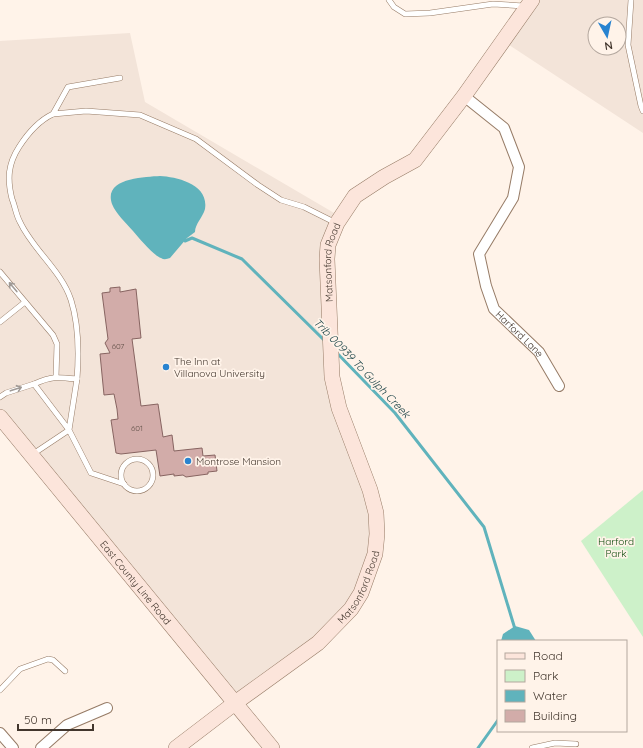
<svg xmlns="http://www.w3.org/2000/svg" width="643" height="748" font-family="Quicksand,sans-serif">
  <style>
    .built { fill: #f3e4d9; fill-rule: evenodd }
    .green { fill: #cdf1c9 }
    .water { fill: #60b3bc }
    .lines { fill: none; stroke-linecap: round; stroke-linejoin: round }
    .stream { stroke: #60b3bc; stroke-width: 3 }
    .building { fill: #d2aca9; stroke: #876461 }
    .lane-casing { stroke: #967b66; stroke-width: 6 }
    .street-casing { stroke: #967b66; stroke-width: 12 }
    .secondary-casing { stroke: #967b66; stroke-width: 16 }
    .lane { stroke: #fff; stroke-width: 5 }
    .street { stroke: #fff; stroke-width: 10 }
    .secondary { stroke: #fce5db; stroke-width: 15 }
    .oneway { stroke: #a09a96 }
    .poi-dot { fill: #2883d0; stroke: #fff3e9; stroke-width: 1.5 }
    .labels { text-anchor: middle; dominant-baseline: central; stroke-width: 3.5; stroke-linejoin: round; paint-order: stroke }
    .number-label { font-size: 8px; fill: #66544c }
    .street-label { font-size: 10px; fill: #42362d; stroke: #fff3e9 }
    .poi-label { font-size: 10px; fill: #42362d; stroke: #fff3e9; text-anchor: start }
    .park-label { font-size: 10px; fill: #0c4b0a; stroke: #fff3e9 }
    .water-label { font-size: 11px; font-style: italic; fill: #1c4448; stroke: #fff3e9 }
  </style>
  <rect width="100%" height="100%" fill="#fff3e9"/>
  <!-- built -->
  <g class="built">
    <path d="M 532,0 L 643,0 L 643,133 L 503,41 ZM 595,24 L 619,24 L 619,48 L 595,48 Z"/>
    <path d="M 130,33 L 145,102 L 341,217 L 328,245 L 332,377 L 377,534 L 351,609 L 235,703 L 0,417 L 0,41 Z"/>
  </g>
  <!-- green -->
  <path class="green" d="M 643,490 L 643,637 L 581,541 Z"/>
  <!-- water -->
  <g class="water">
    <path d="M 160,176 C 177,177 209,184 205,209 C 203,217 195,224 195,232 L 187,238 L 170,258 C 167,259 164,260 161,258 C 154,256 138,237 133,231 C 126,223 116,214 112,204 C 103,178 144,177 160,176 Z"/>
    <path d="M 515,626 L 529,630 L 536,641 L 501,641 L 503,634 Z"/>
  </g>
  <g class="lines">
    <!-- stream -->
    <g class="stream">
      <path d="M 185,241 L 192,238 L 242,259 L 325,341"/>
      <path d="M 336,352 L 395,413 L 484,527 L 515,629"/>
      <path d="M 478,748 L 498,720"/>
    </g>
  </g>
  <!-- building -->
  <path class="building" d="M 120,287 L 120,292 L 136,289 L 141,338 L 132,339 L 141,406 L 158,404 L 163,437 L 172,435 L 174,451 L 202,448 L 203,456 L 215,455 L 217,471 L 208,472 L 208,474 L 186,477 L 183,475 L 174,476 L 174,474 L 160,476 L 156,450 L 121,454 L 116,453 L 111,420 L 118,419 L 117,409 L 114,394 L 104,395 L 100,354 L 110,353 L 105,343 L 108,339 L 102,293 L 110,292 L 110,288 Z"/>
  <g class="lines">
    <!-- lane casing -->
    <g class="lane-casing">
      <g id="lane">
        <path d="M 389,0 L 394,7 L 405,14 L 430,13 L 493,4 L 524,6"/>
        <path d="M 631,0 L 628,45 L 641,106 L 643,111"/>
        <path d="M 120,78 L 68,87 L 53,114 L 86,111 L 140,115 L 196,139 L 258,185 L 281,200 L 304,207 L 336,223"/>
        <path d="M 53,114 C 38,121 28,133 19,147 C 8,164 7,179 12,199 C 15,206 16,215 20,222 C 33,250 61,270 71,300 C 79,325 79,353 77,379"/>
        <path d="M 0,272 L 53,335 L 57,344 L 56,377"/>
        <path d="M 0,322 L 25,302"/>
        <path d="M 0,397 L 6,393 L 34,384"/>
        <path d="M 33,454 L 69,430 L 77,379 C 58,377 52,376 34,384 L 69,430 L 91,473 L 124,484"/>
        <circle cx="137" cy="475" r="16"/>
        <path d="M 0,690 L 20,669 L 48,659 L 53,660 L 65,671"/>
        <path d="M 532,748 L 555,743 L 576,744"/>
      </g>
    </g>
    <!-- street casing -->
    <g class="street-casing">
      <g id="street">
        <path id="s1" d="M 464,96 L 504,128 L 519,167 L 513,198 L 479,254 L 486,286 L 494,309 L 539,352 L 559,386"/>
        <path d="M 0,733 L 13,748"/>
        <path d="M 41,748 L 67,725 L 107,708"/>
      </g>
    </g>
    <!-- secondary casing -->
    <g class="secondary-casing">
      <g id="secondary">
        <path id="s2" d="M 0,417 L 272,748"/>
        <path id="s3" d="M 176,748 L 235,703 L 318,643 L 351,609 L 361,593 L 375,554 L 377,534 L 376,513 L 370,490 L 339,408 L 332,377 L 327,259 L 328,245 L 337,223 L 355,196 L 384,177 L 415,160 L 464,96 L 532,0"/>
      </g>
    </g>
    <!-- lane -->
    <use href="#lane" class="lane"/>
    <!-- street -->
    <use href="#street" class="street"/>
    <!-- secondary -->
    <use href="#secondary" class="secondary"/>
  </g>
  <!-- one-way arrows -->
  <defs><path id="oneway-shaft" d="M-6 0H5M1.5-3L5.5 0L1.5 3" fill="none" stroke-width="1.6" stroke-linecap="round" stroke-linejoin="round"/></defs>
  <g class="oneway">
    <use href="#oneway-shaft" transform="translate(13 287) rotate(-130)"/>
    <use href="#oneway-shaft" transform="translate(16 389) rotate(-18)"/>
  </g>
  <!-- markers -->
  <g class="poi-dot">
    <circle cx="166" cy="367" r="4"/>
    <circle cx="188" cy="461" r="4"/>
  </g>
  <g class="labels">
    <!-- number labels -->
    <g class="number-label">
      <text x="118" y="346">607</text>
      <text x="137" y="428">601</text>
    </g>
    <!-- street labels -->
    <g class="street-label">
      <text stroke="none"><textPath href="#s3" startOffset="584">Matsonford Road</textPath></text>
      <text stroke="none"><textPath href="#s1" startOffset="283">Harford Lane</textPath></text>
      <text stroke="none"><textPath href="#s2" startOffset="214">East County Line Road</textPath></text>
      <text stroke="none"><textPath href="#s3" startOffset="247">Matsonford Road</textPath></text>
    </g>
    <!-- poi labels -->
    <g class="poi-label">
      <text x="174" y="361">The Inn at<tspan x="174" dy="12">Villanova University</tspan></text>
      <text x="196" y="461">Montrose Mansion</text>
    </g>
    <!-- park labels -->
    <g class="park-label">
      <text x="616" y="541">Harford<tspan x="616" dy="12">Park</tspan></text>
    </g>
    <!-- water labels -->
    <g class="water-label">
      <text transform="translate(362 368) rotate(46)">Trib 00939 To Gulph Creek</text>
    </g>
  </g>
  <!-- legend -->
  <rect x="497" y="640" width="130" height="92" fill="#fff3e9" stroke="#b3a79e"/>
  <rect x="505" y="653" width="20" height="6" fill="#fce5db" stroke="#b3a79e"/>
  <text x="533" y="660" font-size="12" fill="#42362d">Road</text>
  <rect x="505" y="670" width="20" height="12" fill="#cdf1c9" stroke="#b3a79e"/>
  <text x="533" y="680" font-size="12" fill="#42362d">Park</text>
  <rect x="505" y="690" width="20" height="12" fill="#60b3bc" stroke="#b3a79e"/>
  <text x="533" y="700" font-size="12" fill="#42362d">Water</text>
  <rect x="505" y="710" width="20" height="12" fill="#d2aca9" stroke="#b3a79e"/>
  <text x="533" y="720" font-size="12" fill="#42362d">Building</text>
  <!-- north arrow -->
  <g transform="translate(607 36) rotate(171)"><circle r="19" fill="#fff3e9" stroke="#b3a79e"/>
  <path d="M0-3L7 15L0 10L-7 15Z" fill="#2883d0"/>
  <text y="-6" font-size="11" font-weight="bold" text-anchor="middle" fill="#42362d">N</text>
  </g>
  <!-- scale -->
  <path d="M18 724v6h75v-6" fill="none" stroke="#42362d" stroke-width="2"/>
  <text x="24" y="724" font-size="12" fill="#42362d" stroke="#fff3e9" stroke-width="3" paint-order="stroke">50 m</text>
</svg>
